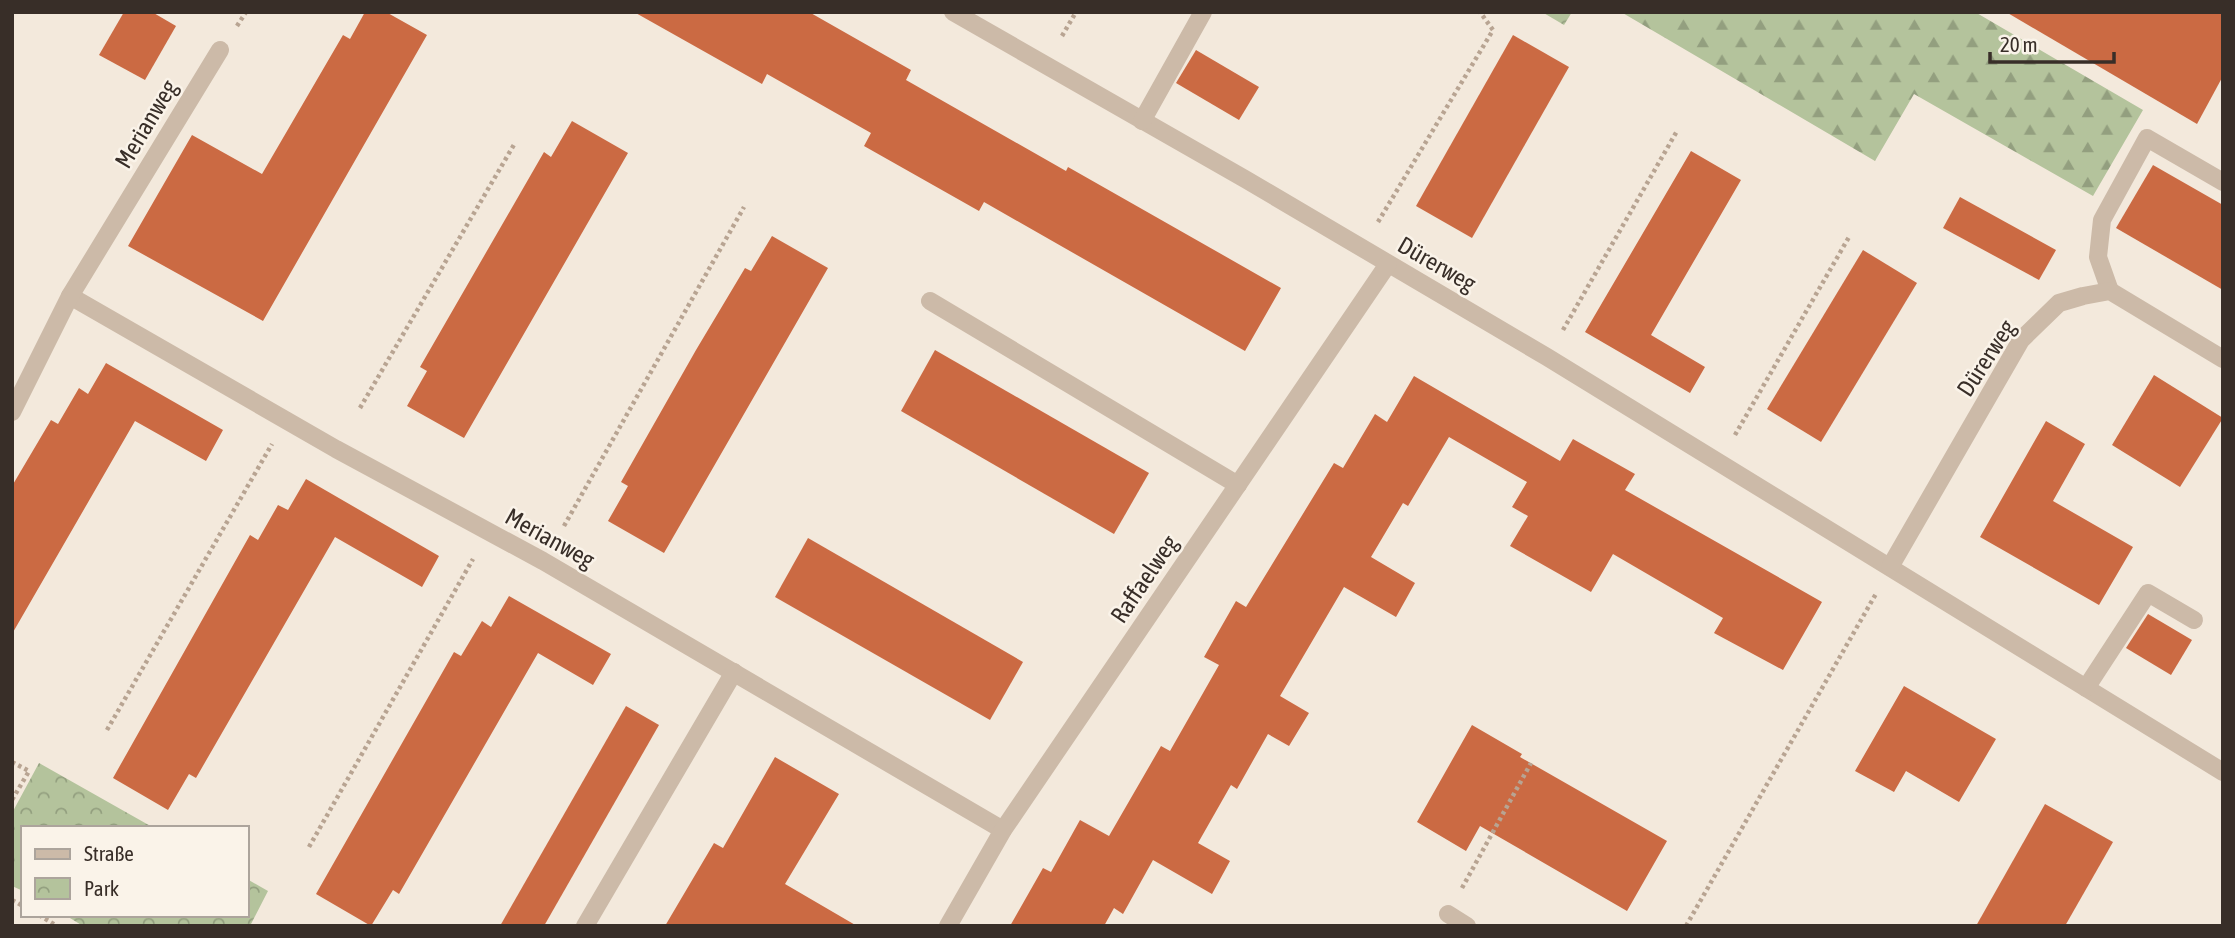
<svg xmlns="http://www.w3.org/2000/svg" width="2235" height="938" font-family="'Asap Condensed',sans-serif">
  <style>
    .forest { fill: url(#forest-firs) }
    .park { fill: url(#park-crowns) }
    .building { fill: #cb6a43 }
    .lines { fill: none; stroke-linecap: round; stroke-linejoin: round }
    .path { stroke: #b8a492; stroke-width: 4.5; stroke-dasharray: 3.5 3.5; stroke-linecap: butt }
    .minor { stroke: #ccbaa8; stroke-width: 18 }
    .labels { text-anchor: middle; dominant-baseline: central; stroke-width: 5; stroke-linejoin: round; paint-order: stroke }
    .street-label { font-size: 24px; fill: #382e28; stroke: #faf3e9 }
  </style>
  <defs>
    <pattern id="forest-firs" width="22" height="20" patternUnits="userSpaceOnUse" patternTransform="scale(1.75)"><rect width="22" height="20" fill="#b4c39c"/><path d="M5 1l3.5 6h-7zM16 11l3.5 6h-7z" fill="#939f7f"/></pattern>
    <pattern id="park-crowns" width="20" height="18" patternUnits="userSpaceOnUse" patternTransform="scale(1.75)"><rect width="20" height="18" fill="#b4c39c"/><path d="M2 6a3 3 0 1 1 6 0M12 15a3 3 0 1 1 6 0" fill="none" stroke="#939f7f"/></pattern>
  </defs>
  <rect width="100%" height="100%" fill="#f3e9dc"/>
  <!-- forest -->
  <path class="forest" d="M 1621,12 L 1975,12 L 2143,110 L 2093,196 L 1914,94 L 1875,161 Z"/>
  <!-- park -->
  <g class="park">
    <path d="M 1542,12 L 1572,12 L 1564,25 Z"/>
    <path d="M 39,763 L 154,828 L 23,828 L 23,891 L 12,886 L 12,813 Z"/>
    <path d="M 247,879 L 268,891 L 250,926 L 83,926 L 65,915 L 247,915 Z"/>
  </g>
  <!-- building -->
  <g class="building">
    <path d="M 124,12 L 152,12 L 176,26 L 145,80 L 99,55 Z"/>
    <path d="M 365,12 L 386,12 L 427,35 L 263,321 L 128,246 L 192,135 L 262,174 L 343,35 L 350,39 Z"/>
    <path d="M 634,12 L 809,12 L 911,70 L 906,80 L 1066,171 L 1068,167 L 1281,288 L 1245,351 L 984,202 L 979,211 L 864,146 L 871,133 L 767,74 L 762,84 Z"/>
    <path d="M 2006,12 L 2223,12 L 2223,76 L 2197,124 Z"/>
    <path d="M 1513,35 L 1569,67 L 1472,238 L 1416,206 Z"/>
    <path d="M 1196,50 L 1259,87 L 1239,120 L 1176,83 Z"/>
    <path d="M 572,121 L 628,153 L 464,438 L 407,406 L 427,371 L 420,367 L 544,152 L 551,157 Z"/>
    <path d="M 1691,151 L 1741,180 L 1651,335 L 1705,367 L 1690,393 L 1585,332 Z"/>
    <path d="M 2153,165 L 2223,205 L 2223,290 L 2116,228 Z"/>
    <path d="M 1960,197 L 2056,250 L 2039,280 L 1943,228 Z"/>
    <path d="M 772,236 L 828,268 L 664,553 L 608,521 L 628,486 L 621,482 L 696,350 L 745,268 L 751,271 Z"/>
    <path d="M 1863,250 L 1917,283 L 1821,442 L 1767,409 Z"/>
    <path d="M 935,350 L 1149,473 L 1114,534 L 901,411 Z"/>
    <path d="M 106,363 L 223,430 L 206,461 L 135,421 L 12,634 L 12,486 L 51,420 L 58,424 L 79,388 L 88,394 Z"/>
    <path d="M 2154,375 L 2223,418 L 2180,487 L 2112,445 Z"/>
    <path d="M 1414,376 L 1560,461 L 1573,439 L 1635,474 L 1625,490 L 1822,602 L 1783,670 L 1714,633 L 1723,618 L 1613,554 L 1591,592 L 1510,546 L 1528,516 L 1512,507 L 1527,482 L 1449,437 L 1408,506 L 1403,503 L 1371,557 L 1415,583 L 1396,617 L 1344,587 L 1280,696 L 1309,713 L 1289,746 L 1268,734 L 1237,789 L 1231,785 L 1198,843 L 1230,861 L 1212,894 L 1153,860 L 1123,914 L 1114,908 L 1104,926 L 1010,926 L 1043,868 L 1051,872 L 1080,820 L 1109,836 L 1161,746 L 1170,751 L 1219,665 L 1204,657 L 1236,601 L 1246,607 L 1334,463 L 1343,468 L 1375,414 L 1387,422 Z"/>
    <path d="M 2046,421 L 2085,444 L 2053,501 L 2133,547 L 2099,605 L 1980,537 Z"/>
    <path d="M 306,479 L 439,556 L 422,587 L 335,537 L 196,778 L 189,774 L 168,810 L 113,778 L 250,535 L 258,540 L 278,505 L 288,510 Z"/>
    <path d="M 808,538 L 1023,662 L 990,720 L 775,597 Z"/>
    <path d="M 509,596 L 611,654 L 593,685 L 538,653 L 399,894 L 393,890 L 371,926 L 316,894 L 454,652 L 461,656 L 482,621 L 491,627 Z"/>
    <path d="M 2148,614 L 2192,640 L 2171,675 L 2126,648 Z"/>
    <path d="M 1904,686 L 1996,739 L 1959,802 L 1906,771 L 1894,792 L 1855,771 Z"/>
    <path d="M 626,706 L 659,725 L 544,926 L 500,926 Z"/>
    <path d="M 1472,725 L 1522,754 L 1520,757 L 1667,841 L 1627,911 L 1480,826 L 1466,851 L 1417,822 Z"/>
    <path d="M 775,757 L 839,794 L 785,884 L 857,926 L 665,926 L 714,843 L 723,848 Z"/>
    <path d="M 2045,804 L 2113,842 L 2065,926 L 1976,926 Z"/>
  </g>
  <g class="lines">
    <!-- path -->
    <g class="path">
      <path d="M 237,26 L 246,12"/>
      <path d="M 1062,36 L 1076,12"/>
      <path d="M 1378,222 L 1493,30 L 1480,12"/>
      <path d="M 1563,330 L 1677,131"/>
      <path d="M 360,408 L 515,143"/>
      <path d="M 1735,435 L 1849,237"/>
      <path d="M 564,526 L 744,207"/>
      <path d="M 107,730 L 272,444"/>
      <path d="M 12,762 L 29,771 L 12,800"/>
      <path d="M 309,847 L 473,559"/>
      <path d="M 1462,888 L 1531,763"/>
      <path d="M 12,900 L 23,906"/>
      <path d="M 39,915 L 57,926"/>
      <path d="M 1686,926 L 1877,592"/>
    </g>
    <!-- minor -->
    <g class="minor">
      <path d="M 953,12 L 1245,179 L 1547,357 L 2223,772"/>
      <path d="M 1142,121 L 1203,12"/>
      <path d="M 2110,291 L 2098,257 L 2102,220 L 2147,138 L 2223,182"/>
      <path d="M 70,296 L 336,449 L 543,561 L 1003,830"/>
      <path d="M 930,301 L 1238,485"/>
      <path d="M 12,412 L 70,296 L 220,50"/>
      <path d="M 1890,567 L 2021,340 L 2059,303 L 2083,296 L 2110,291 L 2223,359"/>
      <path d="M 2086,688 L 2148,593 L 2194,620"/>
      <path d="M 1448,914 L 1467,926"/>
      <path d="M 585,926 L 734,672"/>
      <path d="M 948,926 L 1003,830 L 1388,264"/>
    </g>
  </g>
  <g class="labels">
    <!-- street labels -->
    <g class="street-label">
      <text transform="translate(146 124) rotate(-59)">Merianweg</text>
      <text transform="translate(1437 264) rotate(30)">Dürerweg</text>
      <text transform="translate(1986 358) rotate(-57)">Dürerweg</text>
      <text transform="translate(550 538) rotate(29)">Merianweg</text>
      <text transform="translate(1144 579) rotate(-56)">Raffaelweg</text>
    </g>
  </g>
  <!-- border -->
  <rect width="2235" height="938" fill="none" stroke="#382e28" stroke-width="28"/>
  <!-- legend -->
  <rect x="21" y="826" width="228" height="91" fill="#faf3e9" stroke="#aca49c" stroke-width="2"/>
  <rect x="35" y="849" width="35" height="10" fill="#ccbaa8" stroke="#aca49c" stroke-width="2"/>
  <text x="84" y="861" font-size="21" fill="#382e28">Straße</text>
  <rect x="35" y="878" width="35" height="21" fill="url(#park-crowns)" stroke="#aca49c" stroke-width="2"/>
  <text x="84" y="896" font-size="21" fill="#382e28">Park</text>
  <!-- scale -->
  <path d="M1990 52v10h124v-10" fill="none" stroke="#382e28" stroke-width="3.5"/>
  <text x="2000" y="52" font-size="21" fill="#382e28" stroke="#faf3e9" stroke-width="5" paint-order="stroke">20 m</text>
</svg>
